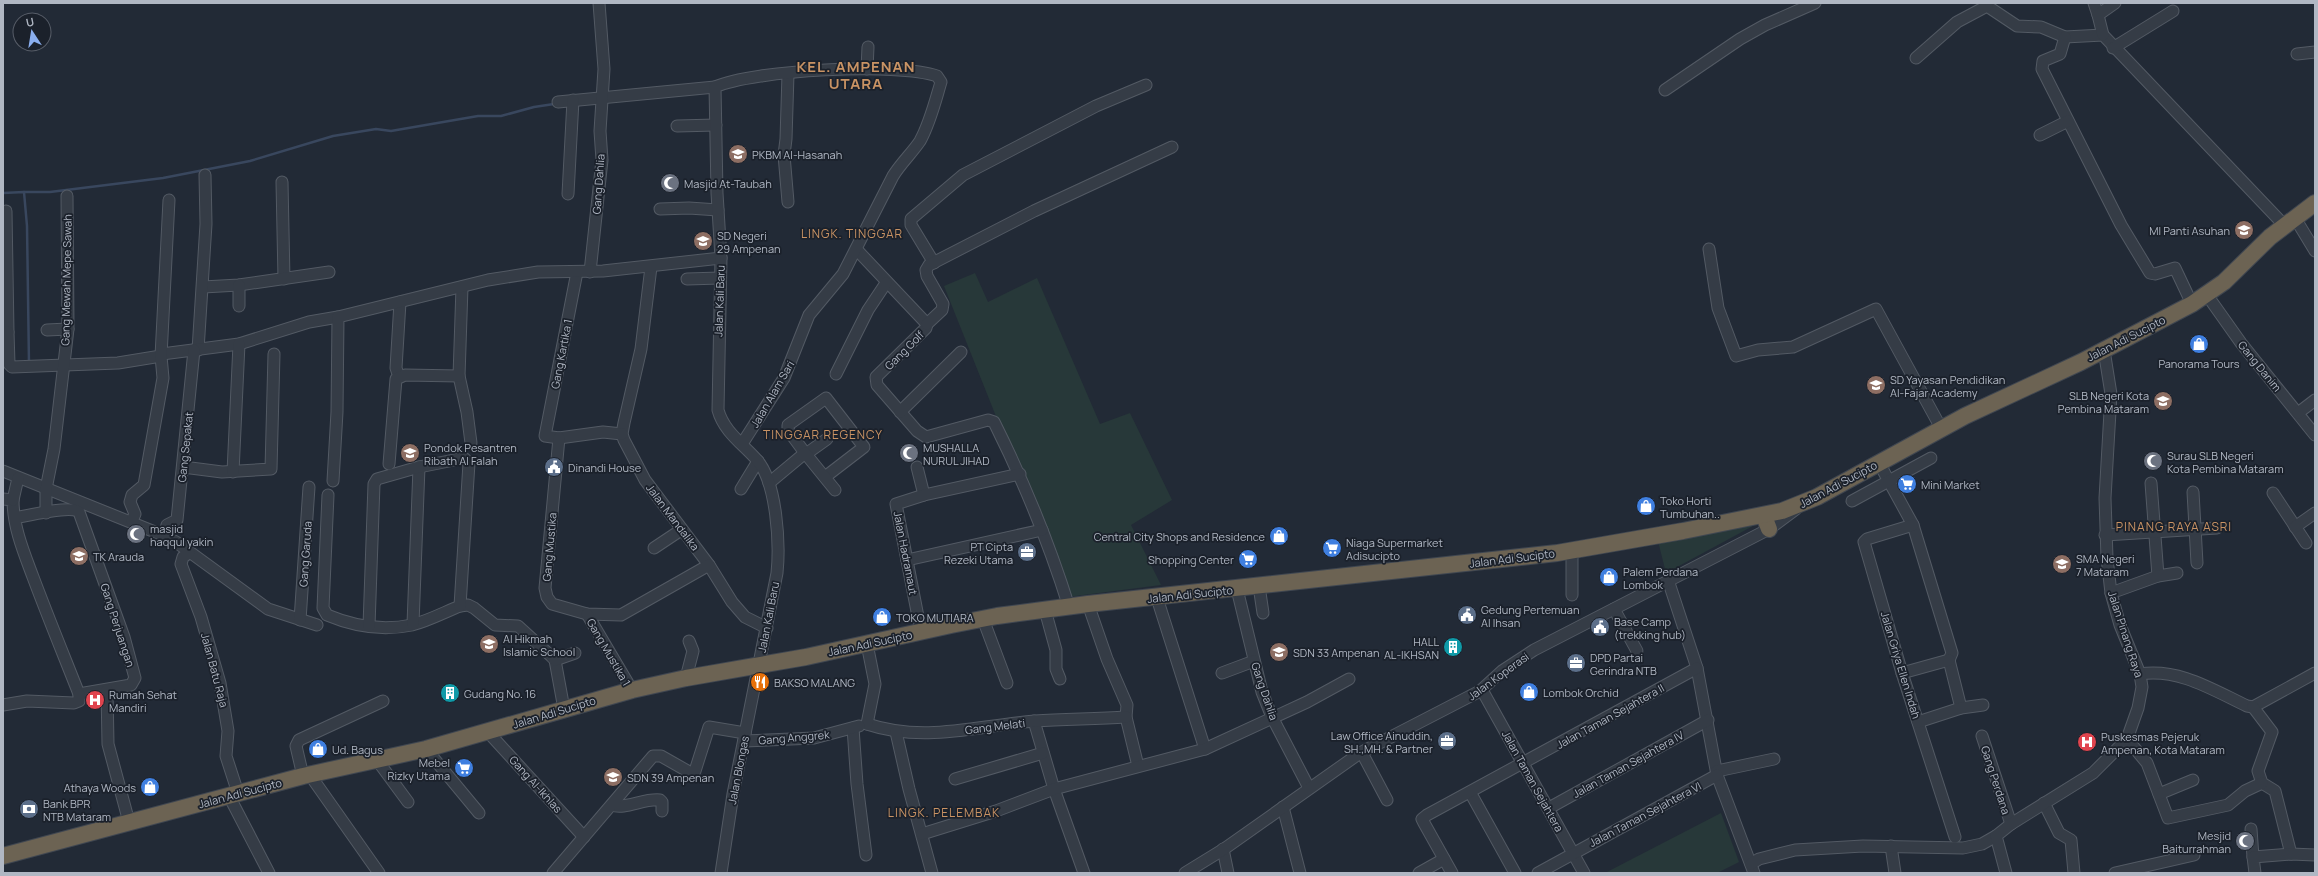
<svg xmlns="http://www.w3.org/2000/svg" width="2318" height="876" font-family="Manrope,sans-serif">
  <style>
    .green { fill: #273839 }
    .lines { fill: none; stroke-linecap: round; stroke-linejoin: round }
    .stream { stroke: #39475e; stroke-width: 2.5 }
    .minor-casing { stroke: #535a64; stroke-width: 13 }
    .highway-casing { stroke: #404751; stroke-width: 18 }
    .minor { stroke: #353c46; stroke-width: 11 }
    .highway { stroke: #6c6353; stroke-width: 16 }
    .labels { text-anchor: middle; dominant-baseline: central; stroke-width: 3.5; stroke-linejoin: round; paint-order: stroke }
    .poi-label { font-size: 11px; fill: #b0b7c3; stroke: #1b212b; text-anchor: start }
    .street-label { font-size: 11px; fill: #b0b7c3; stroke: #1b212b }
    .neighbourhood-label { font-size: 12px; letter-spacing: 1px; fill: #c99364; stroke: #1b212b }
    .district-label { font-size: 15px; font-weight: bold; letter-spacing: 1px; fill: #c99364; stroke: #1b212b }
  </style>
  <rect width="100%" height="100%" fill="#222a36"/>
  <!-- green -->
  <g class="green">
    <path d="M 975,273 L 988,302 L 1037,278 L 1100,424 L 1130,413 L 1172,500 L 1131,525 L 1161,585 L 1068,597 L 944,286 Z"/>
    <path d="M 1764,520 L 1666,573 L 1658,541 Z"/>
    <path d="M 1721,813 L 1739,862 L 1717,873 L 1605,873 Z"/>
  </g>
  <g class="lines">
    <!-- stream -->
    <g class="stream">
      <path d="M 24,192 L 50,192 L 163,178 L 250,161 L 333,136 L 376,129 L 391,131 L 478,116 L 501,116 L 534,107 L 554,104"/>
      <path d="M 3,193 L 24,192 L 27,226 L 29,364"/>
    </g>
    <!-- minor casing -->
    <g class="minor-casing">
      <g id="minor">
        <path d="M 1985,3 L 1987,6 L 2017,26 L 2041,27 L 2065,37 L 2103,35 L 2285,226"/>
        <path d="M 2094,3 L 2098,15"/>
        <path d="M 2103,35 L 2098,15 L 2115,3"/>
        <path d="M 2065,37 L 2060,54 L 2043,61 L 2042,69 L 2121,225 L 2150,273 L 2155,274 L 2175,268 L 2192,304"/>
        <path d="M 2113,48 L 2173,11"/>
        <path d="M 2297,54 L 2315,52"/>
        <path d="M 1916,58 L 1957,22 L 1987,6"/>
        <path d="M 867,69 L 868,47"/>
        <path d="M 788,74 L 786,139 L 784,155 L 788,202"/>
        <path d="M 1665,90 L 1740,39 L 1765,25 L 1815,3"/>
        <path d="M 558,102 L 715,87"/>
        <path d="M 677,126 L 716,125"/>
        <path d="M 2040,135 L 2068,121"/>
        <path d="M 282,182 L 284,279"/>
        <path d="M 568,194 L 573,100"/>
        <path d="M 660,209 L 689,208 L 718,210"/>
        <path d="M 6,211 L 8,332"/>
        <path d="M 2295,218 L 2315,251"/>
        <path d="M 1709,249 L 1718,308 L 1736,356 L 1758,350 L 1793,347 L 1876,309 L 1941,428"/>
        <path d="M 857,250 L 927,324 L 926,328 L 876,377 L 877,385 L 917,431 L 926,437 L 988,420 L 994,422 C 1024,482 1049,543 1069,607"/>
        <path d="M 934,263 L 911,225 L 911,219 L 963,175 L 1096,106 L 1146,85"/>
        <path d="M 651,267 L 641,349 L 624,423 L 622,434 L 624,440 L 645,480 L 709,565 L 732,602 L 745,617 L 767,628"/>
        <path d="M 577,272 L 545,436 L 559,438 L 603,432 L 622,434"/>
        <path d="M 590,272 L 602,160 L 600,131 L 604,69 L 599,3"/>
        <path d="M 687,279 L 720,278"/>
        <path d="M 203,287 L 239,285 L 329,272"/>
        <path d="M 2207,295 L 2241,343 L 2315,435"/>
        <path d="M 239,306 L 239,285"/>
        <path d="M 927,324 L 942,310 L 943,304 L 927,276 L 926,270 L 929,265 L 1034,211 L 1172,147"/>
        <path d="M 47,330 L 68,329"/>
        <path d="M 3,332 L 8,332 L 9,364 L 12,367 L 118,363 L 161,356"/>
        <path d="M 198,350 L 206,224 L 205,175"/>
        <path d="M 162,354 L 239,344 L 309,322 L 338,317"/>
        <path d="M 836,374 L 868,310 L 886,283"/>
        <path d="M 459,376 L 467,412 L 471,443"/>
        <path d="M 399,377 L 396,368 L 400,302"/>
        <path d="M 900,412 L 961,352"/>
        <path d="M 2298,413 L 2315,400"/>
        <path d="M 559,438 L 545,588 L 547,597 L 552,604 L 587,614 L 621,615 L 709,565"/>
        <path d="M 805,453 L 788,430 L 788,425 L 826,398 L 864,447 L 825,477"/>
        <path d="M 806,454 L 827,439"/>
        <path d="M 1879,463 L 1913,525 L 1952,653 L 1949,660"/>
        <path d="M 389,464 L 396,379 L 405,375 L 459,376 L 462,287"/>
        <path d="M 183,467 L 222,472 L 271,469 L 274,354"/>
        <path d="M 917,467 L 924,495"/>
        <path d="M 3,471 L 160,534 L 176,542 L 268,609 L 317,625"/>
        <path d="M 233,472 L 239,344"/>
        <path d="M 333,481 L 337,412 L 338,317 L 488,280 L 538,272 L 603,271 L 721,258"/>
        <path d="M 769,483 L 805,453 L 835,490"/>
        <path d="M 2151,483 L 2158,576"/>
        <path d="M 741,489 L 758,461"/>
        <path d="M 2193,492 L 2197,563"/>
        <path d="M 2273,493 L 2306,543"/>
        <path d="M 328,495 L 323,608 L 327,615 C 353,626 383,631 412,625 C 428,621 445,612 460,606 L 468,605 L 474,608 L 495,625 L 518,626 L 551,656 L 555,660 L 564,709"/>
        <path d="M 3,499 L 13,500 C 13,527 24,553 33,577 C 48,617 64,656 79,694 L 131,685 L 135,678 L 124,637 L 79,512 C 70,505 26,516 15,518"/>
        <path d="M 13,500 L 18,478"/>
        <path d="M 1852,501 L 1931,458"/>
        <path d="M 46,513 L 46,489 L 54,449 L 68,329 L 67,196"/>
        <path d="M 132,521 L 135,514 L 130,502 L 132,495 L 144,485 L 163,378 L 161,356 L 169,200"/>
        <path d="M 1913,525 L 1867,539 L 1864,542 L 1902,673 L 1955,837"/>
        <path d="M 2295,527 L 2315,513"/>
        <path d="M 2105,535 L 2217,528"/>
        <path d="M 165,536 L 167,525 L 177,520 L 194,350"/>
        <path d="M 654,548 L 681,530"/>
        <path d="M 1572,550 L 1572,595"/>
        <path d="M 189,553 L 183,557 L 181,564 L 201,617 L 220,683 L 228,731 L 226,756 L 238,793"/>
        <path d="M 907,560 L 1042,530"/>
        <path d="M 1668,580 L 1697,668 L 1717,775 L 1754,873"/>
        <path d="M 1259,586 L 1263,613"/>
        <path d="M 1237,589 L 1262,692 L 1272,717 L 1309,788"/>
        <path d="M 2111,593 L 2158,576 L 2177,573"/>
        <path d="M 1157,598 L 1205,749"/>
        <path d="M 1088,604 L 1107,659 L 1127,705 L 1126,717 L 1138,766"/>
        <path d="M 1614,609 L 1637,651"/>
        <path d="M 1045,610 L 1056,650 L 1056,669 L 1060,679"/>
        <path d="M 587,614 L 632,690"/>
        <path d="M 983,619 L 1007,683"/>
        <path d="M 300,620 L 309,487"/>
        <path d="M 413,624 L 419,467"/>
        <path d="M 369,626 L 374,484 L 377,479 L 419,467 L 464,458 L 469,463 L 460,606"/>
        <path d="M 921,632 L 896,504 L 924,495 L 1020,474"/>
        <path d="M 555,660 L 575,653"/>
        <path d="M 1949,660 L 1961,708"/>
        <path d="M 1222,673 L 1254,661"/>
        <path d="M 1902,673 L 1949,660"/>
        <path d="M 2140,674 C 2179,668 2213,690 2247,706 L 2253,707 L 2315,673"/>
        <path d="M 686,678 L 693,651 L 689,641"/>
        <path d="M 107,690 L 108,744 L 129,822"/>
        <path d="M 1482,690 L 1584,873"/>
        <path d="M 3,705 L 27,701 L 74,703 L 79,701 L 79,694"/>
        <path d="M 2253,707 L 2272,732 L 2258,771 L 2262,783 L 2275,791 L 2291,854"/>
        <path d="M 1034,721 L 1054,789 L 1084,873"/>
        <path d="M 1918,722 L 1961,708 L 1983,705"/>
        <path d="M 867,724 C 924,743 976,726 1035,721 C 1065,719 1095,719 1126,717"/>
        <path d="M 867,724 L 875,684 L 867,644"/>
        <path d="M 853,728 L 857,784 L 866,855"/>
        <path d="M 488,732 L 584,837"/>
        <path d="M 896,732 L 909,789 L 932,873"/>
        <path d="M 1982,736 L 2011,824"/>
        <path d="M 2127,739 L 2147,763 L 2168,818 L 2228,805 L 2245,791 L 2262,783"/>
        <path d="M 744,741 L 814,738 L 859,726"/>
        <path d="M 426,749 L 479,813"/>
        <path d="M 1362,753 L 1387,800"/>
        <path d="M 377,760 L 408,802"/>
        <path d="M 1717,771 L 1774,759"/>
        <path d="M 310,775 L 379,873"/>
        <path d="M 303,776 L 296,746 L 299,740 L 383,701"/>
        <path d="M 955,779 L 1043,753"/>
        <path d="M 1470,792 L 1515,873"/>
        <path d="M 2159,794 L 2193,780"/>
        <path d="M 229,796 L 269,873"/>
        <path d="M 2044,803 L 2059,833 L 2071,840 L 2074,873"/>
        <path d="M 612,805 C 625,810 644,798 660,800 L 662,802 L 662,811"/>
        <path d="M 1283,807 L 1300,873"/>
        <path d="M 1549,808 L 1708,720"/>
        <path d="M 2251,829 L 2253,857"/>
        <path d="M 922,834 L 996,811 L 1054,789 L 1205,749 L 1307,702 L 1349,679"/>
        <path d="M 1891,846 L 1895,873"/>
        <path d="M 1223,849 L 1228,873"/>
        <path d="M 1751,864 L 1759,859 L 1795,850 L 1863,846 L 1963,848 L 1982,844 L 1996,836"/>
        <path d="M 553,873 L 653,756 L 661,756 L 691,773 L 695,771 L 709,727 L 745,733"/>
        <path d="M 721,873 L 733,794 L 777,573 C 780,544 777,483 757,460 C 743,444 724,432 718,410 L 721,258 L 717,193 L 715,87 C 753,70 898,62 937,76 L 941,82 C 935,102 930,123 920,141 C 912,153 901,163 893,176 L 843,274 L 809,315 L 784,378 L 742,444"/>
        <path d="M 1185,873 L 1224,849 L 1360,753 L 1480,691 L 1502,671 L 1534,650 L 1769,529 L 1796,509"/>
        <path d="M 1419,873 L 1444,859"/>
        <path d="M 1452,873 L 1424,823 L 1422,819 L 1427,815 L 1697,668"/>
        <path d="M 1538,873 L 1717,775"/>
        <path d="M 2006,873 L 1996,836 L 2011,824 L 2093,773 L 2127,739 L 2138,708 L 2142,687 L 2140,674 L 2120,625 L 2111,593 L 2107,558 L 2105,498 L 2111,394 L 2104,350"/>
        <path d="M 2115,873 L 2194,855"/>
        <path d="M 2255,873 L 2253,857 L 2291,854 L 2315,855"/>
      </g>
    </g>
    <!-- highway casing -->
    <g class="highway-casing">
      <g id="highway">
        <path d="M 1764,516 L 1769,529"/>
        <path d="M 3,856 L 303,776 L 426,749 L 632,690 L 686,678 L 806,657 L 951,625 L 997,616 L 1088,604 L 1557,553 L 1683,531 L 1782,511 L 1817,497 L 1965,416 L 2081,362 L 2192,304 L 2224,282 L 2270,237 L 2315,203"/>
      </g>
    </g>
    <!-- minor -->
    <use href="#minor" class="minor"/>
    <!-- highway -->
    <use href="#highway" class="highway"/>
  </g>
  <!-- icons -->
  <defs>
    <g id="school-disc" transform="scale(1)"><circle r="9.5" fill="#8d6e63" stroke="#1b212b"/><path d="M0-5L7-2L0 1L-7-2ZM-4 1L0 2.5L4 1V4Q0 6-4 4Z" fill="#fff"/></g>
    <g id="mosque-disc" transform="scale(1)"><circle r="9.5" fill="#6b7280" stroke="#1b212b"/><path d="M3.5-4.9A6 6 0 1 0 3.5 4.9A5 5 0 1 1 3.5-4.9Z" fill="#fff"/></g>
    <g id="shop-disc" transform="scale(1)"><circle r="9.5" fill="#3f7fe0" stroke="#1b212b"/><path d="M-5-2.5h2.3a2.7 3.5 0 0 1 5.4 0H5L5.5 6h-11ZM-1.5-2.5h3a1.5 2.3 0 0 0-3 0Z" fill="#fff"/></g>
    <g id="civic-disc" transform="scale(1)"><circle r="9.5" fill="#5c6f8a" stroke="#1b212b"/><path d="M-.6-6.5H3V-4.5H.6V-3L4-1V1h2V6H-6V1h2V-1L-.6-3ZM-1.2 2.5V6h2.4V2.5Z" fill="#fff"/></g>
    <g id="supermarket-disc" transform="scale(1)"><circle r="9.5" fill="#3f7fe0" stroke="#1b212b"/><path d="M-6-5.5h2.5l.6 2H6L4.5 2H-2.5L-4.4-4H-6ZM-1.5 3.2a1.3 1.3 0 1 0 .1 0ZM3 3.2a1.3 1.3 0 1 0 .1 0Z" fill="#fff"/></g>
    <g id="office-disc" transform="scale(1)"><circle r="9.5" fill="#5c6f8a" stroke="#1b212b"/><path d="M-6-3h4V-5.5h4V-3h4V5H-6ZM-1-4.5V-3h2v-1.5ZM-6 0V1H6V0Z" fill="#fff"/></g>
    <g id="building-disc" transform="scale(1)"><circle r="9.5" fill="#0f9aa8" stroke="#1b212b"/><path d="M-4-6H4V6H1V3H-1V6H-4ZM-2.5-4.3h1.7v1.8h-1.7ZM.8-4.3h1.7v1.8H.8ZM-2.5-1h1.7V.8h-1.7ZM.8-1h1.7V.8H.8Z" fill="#fff"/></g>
    <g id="restaurant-disc" transform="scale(1)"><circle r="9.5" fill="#e8710a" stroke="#1b212b"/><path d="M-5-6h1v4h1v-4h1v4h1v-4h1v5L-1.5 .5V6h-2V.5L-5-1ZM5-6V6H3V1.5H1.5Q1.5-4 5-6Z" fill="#fff"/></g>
    <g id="hospital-disc" transform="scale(1)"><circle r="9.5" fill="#e0444e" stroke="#1b212b"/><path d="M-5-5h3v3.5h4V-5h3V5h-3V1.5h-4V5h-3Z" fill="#fff"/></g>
    <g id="bank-disc" transform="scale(1)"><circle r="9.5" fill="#5c6f8a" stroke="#1b212b"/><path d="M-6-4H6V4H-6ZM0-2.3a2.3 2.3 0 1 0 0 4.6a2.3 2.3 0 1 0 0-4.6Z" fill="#fff"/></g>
  </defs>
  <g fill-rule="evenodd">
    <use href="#school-disc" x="738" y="154"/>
    <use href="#mosque-disc" x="670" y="183"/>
    <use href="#school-disc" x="2244" y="230"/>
    <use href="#school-disc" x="703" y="241"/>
    <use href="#shop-disc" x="2199" y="344"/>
    <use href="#school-disc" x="1876" y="385"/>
    <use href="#school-disc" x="2163" y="401"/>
    <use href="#school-disc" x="410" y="453"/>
    <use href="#mosque-disc" x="909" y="453"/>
    <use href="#mosque-disc" x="2153" y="461"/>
    <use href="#civic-disc" x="554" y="467"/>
    <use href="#supermarket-disc" x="1907" y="484"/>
    <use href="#shop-disc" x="1646" y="506"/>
    <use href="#mosque-disc" x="136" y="534"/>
    <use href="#shop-disc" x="1279" y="536"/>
    <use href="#supermarket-disc" x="1332" y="548"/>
    <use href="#office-disc" x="1027" y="552"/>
    <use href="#school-disc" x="79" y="556"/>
    <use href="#supermarket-disc" x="1248" y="559"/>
    <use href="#school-disc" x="2062" y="564"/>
    <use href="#shop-disc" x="1609" y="577"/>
    <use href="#civic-disc" x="1467" y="615"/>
    <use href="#shop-disc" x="882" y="617"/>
    <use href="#civic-disc" x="1600" y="627"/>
    <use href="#school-disc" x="489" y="644"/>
    <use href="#building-disc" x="1453" y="647"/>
    <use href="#school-disc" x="1279" y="652"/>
    <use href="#office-disc" x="1576" y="663"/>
    <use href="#restaurant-disc" x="760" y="682"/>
    <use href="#shop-disc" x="1529" y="692"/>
    <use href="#building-disc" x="450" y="693"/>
    <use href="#hospital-disc" x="95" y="700"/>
    <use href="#office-disc" x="1447" y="741"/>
    <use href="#hospital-disc" x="2087" y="742"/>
    <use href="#shop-disc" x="318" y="749"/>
    <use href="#supermarket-disc" x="464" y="768"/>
    <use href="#school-disc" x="613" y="777"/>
    <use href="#shop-disc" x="150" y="787"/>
    <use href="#bank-disc" x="29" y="809"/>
    <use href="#mosque-disc" x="2245" y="841"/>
  </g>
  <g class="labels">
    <!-- poi labels -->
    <g class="poi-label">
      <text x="752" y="154">PKBM Al-Hasanah</text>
      <text x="684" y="183">Masjid At-Taubah</text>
      <text x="2230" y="230" text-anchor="end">MI Panti Asuhan</text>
      <text x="717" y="235">SD Negeri<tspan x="717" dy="13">29 Ampenan</tspan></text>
      <text x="2199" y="363" text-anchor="middle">Panorama Tours</text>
      <text x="1890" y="379">SD Yayasan Pendidikan<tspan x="1890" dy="13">Al-Fajar Academy</tspan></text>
      <text x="2149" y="395" text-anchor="end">SLB Negeri Kota<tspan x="2149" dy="13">Pembina Mataram</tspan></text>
      <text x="424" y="447">Pondok Pesantren<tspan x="424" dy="13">Ribath Al Falah</tspan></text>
      <text x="923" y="447">MUSHALLA<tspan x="923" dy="13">NURUL JIHAD</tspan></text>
      <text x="2167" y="455">Surau SLB Negeri<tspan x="2167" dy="13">Kota Pembina Mataram</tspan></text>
      <text x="568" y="467">Dinandi House</text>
      <text x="1921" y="484">Mini Market</text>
      <text x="1660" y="500">Toko Horti<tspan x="1660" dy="13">Tumbuhan..</tspan></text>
      <text x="150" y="528">masjid<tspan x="150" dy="13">haqqul yakin</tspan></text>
      <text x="1265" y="536" text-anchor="end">Central City Shops and Residence</text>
      <text x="1346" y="542">Niaga Supermarket<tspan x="1346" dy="13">Adisucipto</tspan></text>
      <text x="1013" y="546" text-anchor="end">PT Cipta<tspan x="1013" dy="13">Rezeki Utama</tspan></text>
      <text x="93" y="556">TK Arauda</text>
      <text x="2076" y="558">SMA Negeri<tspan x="2076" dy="13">7 Mataram</tspan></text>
      <text x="1234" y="559" text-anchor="end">Shopping Center</text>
      <text x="1623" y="571">Palem Perdana<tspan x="1623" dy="13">Lombok</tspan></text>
      <text x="1481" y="609">Gedung Pertemuan<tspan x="1481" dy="13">Al Ihsan</tspan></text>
      <text x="896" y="617">TOKO MUTIARA</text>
      <text x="1614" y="621">Base Camp<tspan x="1614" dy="13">(trekking hub)</tspan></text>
      <text x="503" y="638">Al Hikmah<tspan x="503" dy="13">Islamic School</tspan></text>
      <text x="1439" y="641" text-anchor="end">HALL<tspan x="1439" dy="13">AL-IKHSAN</tspan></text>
      <text x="1293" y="652">SDN 33 Ampenan</text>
      <text x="1590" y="657">DPD Partai<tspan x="1590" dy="13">Gerindra NTB</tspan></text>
      <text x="774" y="682">BAKSO MALANG</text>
      <text x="1543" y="692">Lombok Orchid</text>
      <text x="464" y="693">Gudang No. 16</text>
      <text x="109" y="694">Rumah Sehat<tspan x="109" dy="13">Mandiri</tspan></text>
      <text x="1433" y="735" text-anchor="end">Law Office Ainuddin,<tspan x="1433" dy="13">SH.,MH. &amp; Partner</tspan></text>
      <text x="2101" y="736">Puskesmas Pejeruk<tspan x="2101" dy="13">Ampenan, Kota Mataram</tspan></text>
      <text x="332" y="749">Ud. Bagus</text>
      <text x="450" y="762" text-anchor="end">Mebel<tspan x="450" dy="13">Rizky Utama</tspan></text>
      <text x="627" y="777">SDN 39 Ampenan</text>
      <text x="136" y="787" text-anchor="end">Athaya Woods</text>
      <text x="43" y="803">Bank BPR<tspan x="43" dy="13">NTB Mataram</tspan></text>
      <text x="2231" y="835" text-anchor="end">Mesjid<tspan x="2231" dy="13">Baiturrahman</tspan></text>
    </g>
    <!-- street labels -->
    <g class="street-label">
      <text transform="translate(598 184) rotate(-86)">Gang Dahlia</text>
      <text transform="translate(66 280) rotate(-89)">Gang Mewah Mepe Sawah</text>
      <text transform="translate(719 301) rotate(-88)">Jalan Kali Baru</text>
      <text transform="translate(2126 338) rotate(-27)">Jalan Adi Sucipto</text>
      <text transform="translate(904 350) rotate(-45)">Gang Golf</text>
      <text transform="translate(561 354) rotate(-79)">Gang Kartika 1</text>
      <text transform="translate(2260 366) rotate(51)">Gang Danim</text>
      <text transform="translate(772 394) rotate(-60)">Jalan Alam Sari</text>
      <text transform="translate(185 447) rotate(-84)">Gang Sepakat</text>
      <text transform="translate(1838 484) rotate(-28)">Jalan Adi Sucipto</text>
      <text transform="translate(673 517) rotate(53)">Jalan Mandalika</text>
      <text transform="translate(549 547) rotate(-85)">Gang Mustika</text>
      <text transform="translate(906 553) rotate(79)">Jalan Hadramaut</text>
      <text transform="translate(305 554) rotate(-86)">Gang Garuda</text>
      <text transform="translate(1512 558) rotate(-7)">Jalan Adi Sucipto</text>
      <text transform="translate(1190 594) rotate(-6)">Jalan Adi Sucipto</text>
      <text transform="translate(768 617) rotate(-79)">Jalan Kali Baru</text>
      <text transform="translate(118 625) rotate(72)">Gang Perjuangan</text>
      <text transform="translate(2126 634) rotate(72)">Jalan Pinang Raya</text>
      <text transform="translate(870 643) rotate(-12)">Jalan Adi Sucipto</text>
      <text transform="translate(609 652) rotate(60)">Gang Mustika 1</text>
      <text transform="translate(1901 665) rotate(73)">Jalan Griya Ellen Indah</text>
      <text transform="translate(215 670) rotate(75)">Jalan Batu Raja</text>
      <text transform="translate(1498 676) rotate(-36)">Jalan Koperasi</text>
      <text transform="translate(1265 691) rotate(71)">Gang Dahlia</text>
      <text transform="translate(554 712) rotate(-17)">Jalan Adi Sucipto</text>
      <text transform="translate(1610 716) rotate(-29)">Jalan Taman Sejahtera II</text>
      <text transform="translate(995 726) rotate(-7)">Gang Melati</text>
      <text transform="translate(794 737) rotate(-5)">Gang Anggrek</text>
      <text transform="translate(1628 764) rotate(-29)">Jalan Taman Sejahtera IV</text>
      <text transform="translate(738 770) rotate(-79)">Jalan Blongas</text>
      <text transform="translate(1996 780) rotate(72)">Gang Perdana</text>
      <text transform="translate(1533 781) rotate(61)">Jalan Taman Sejahtera</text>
      <text transform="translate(536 784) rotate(48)">Gang Al-Ikhlas</text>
      <text transform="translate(240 793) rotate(-15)">Jalan Adi Sucipto</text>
      <text transform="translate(1645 814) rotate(-28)">Jalan Taman Sejahtera VI</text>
    </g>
    <!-- neighbourhood labels -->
    <g class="neighbourhood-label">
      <text x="852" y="233">LINGK. TINGGAR</text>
      <text x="823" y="434">TINGGAR REGENCY</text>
      <text x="2174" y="526">PINANG RAYA ASRI</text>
      <text x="944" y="812">LINGK. PELEMBAK</text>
    </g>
    <!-- district labels -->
    <g class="district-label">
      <text x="856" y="66">KEL. AMPENAN<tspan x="856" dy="17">UTARA</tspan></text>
    </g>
  </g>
  <!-- border -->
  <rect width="2318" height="876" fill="none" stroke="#b0b7c3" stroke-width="8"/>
  <!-- north arrow -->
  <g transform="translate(32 32) rotate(348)"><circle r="19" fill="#1b212b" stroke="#575d68"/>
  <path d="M0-3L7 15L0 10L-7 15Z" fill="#8aaeee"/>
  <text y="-6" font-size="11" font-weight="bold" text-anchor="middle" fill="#b0b7c3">U</text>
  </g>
</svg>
